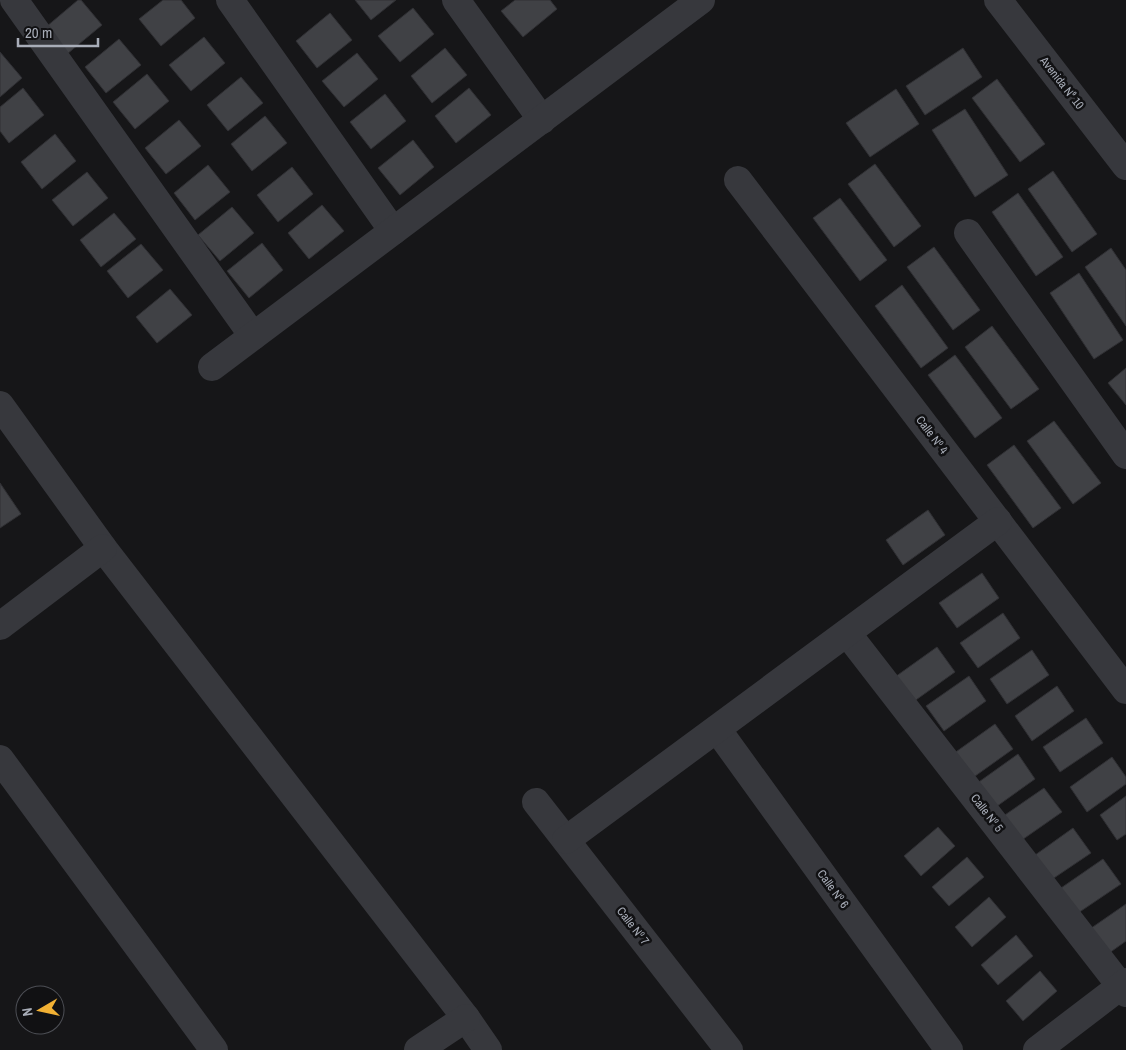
<svg xmlns="http://www.w3.org/2000/svg" width="1126" height="1050" font-family="'Archivo Narrow',sans-serif">
  <style>
    .building { fill: #404145; stroke: #303034 }
    .lines { fill: none; stroke-linecap: round; stroke-linejoin: round }
    .minor { stroke: #37383d; stroke-width: 28 }
    .labels { text-anchor: middle; dominant-baseline: central; stroke-width: 5; stroke-linejoin: round; paint-order: stroke }
    .street-label { font-size: 12px; fill: #a8adb8; stroke: #111113 }
  </style>
  <rect width="100%" height="100%" fill="#161618"/>
  <!-- building -->
  <g class="building">
    <path d="M 78,0 L 81,0 L 102,25 L 67,54 L 46,27 Z"/>
    <path d="M 163,0 L 181,0 L 195,18 L 161,46 L 139,19 Z"/>
    <path d="M 355,0 L 396,0 L 371,20 Z"/>
    <path d="M 515,0 L 550,0 L 557,9 L 523,37 L 501,11 Z"/>
    <path d="M 413,8 L 434,34 L 400,62 L 378,36 Z"/>
    <path d="M 330,13 L 352,40 L 317,68 L 296,41 Z"/>
    <path d="M 204,37 L 225,63 L 191,91 L 169,65 Z"/>
    <path d="M 119,39 L 141,65 L 106,93 L 85,67 Z"/>
    <path d="M 445,48 L 467,75 L 432,103 L 411,76 Z"/>
    <path d="M 963,48 L 982,77 L 925,115 L 906,86 Z"/>
    <path d="M 0,52 L 22,78 L 0,97 Z"/>
    <path d="M 357,53 L 378,79 L 344,107 L 322,81 Z"/>
    <path d="M 147,74 L 169,101 L 135,129 L 113,102 Z"/>
    <path d="M 241,77 L 263,103 L 228,131 L 207,105 Z"/>
    <path d="M 997,79 L 1045,144 L 1020,162 L 972,98 Z"/>
    <path d="M 23,88 L 44,115 L 9,143 L 0,131 L 0,107 Z"/>
    <path d="M 469,88 L 491,115 L 456,143 L 435,116 Z"/>
    <path d="M 896,89 L 919,124 L 870,157 L 846,123 Z"/>
    <path d="M 385,94 L 406,121 L 371,149 L 350,122 Z"/>
    <path d="M 965,109 L 1008,175 L 975,197 L 932,130 Z"/>
    <path d="M 265,116 L 287,143 L 252,171 L 231,144 Z"/>
    <path d="M 179,120 L 201,146 L 166,174 L 145,148 Z"/>
    <path d="M 55,134 L 76,161 L 42,189 L 21,162 Z"/>
    <path d="M 413,140 L 434,167 L 400,195 L 378,168 Z"/>
    <path d="M 875,164 L 921,226 L 894,247 L 848,184 Z"/>
    <path d="M 208,165 L 230,192 L 195,220 L 174,193 Z"/>
    <path d="M 292,167 L 313,194 L 278,222 L 257,195 Z"/>
    <path d="M 1053,171 L 1097,234 L 1072,252 L 1028,189 Z"/>
    <path d="M 87,172 L 108,198 L 73,226 L 52,200 Z"/>
    <path d="M 1018,193 L 1063,257 L 1036,276 L 992,212 Z"/>
    <path d="M 840,198 L 887,260 L 860,281 L 813,218 Z"/>
    <path d="M 322,205 L 344,231 L 309,259 L 288,233 Z"/>
    <path d="M 232,207 L 254,233 L 220,261 L 198,235 Z"/>
    <path d="M 114,213 L 136,239 L 101,267 L 80,240 Z"/>
    <path d="M 262,243 L 283,270 L 249,298 L 227,271 Z"/>
    <path d="M 141,244 L 163,270 L 128,298 L 107,271 Z"/>
    <path d="M 934,247 L 980,310 L 953,330 L 907,267 Z"/>
    <path d="M 1111,248 L 1126,270 L 1126,326 L 1085,267 Z"/>
    <path d="M 1079,273 L 1123,340 L 1094,359 L 1050,293 Z"/>
    <path d="M 902,285 L 948,348 L 921,368 L 875,306 Z"/>
    <path d="M 170,289 L 192,315 L 157,343 L 136,317 Z"/>
    <path d="M 992,326 L 1039,389 L 1011,409 L 965,347 Z"/>
    <path d="M 955,355 L 1002,418 L 975,438 L 928,375 Z"/>
    <path d="M 1126,368 L 1126,405 L 1108,383 Z"/>
    <path d="M 1054,421 L 1101,483 L 1073,504 L 1027,441 Z"/>
    <path d="M 1014,445 L 1061,508 L 1033,528 L 987,465 Z"/>
    <path d="M 0,483 L 21,514 L 0,528 Z"/>
    <path d="M 928,510 L 945,535 L 903,565 L 886,540 Z"/>
    <path d="M 982,573 L 999,598 L 957,628 L 939,603 Z"/>
    <path d="M 1003,613 L 1020,638 L 978,668 L 960,643 Z"/>
    <path d="M 937,647 L 955,672 L 913,702 L 895,677 Z"/>
    <path d="M 1032,650 L 1049,675 L 1007,704 L 990,679 Z"/>
    <path d="M 969,676 L 986,701 L 944,731 L 926,706 Z"/>
    <path d="M 1057,686 L 1074,711 L 1032,741 L 1015,716 Z"/>
    <path d="M 1086,718 L 1103,743 L 1060,772 L 1043,747 Z"/>
    <path d="M 995,724 L 1013,749 L 971,779 L 953,754 Z"/>
    <path d="M 1018,754 L 1035,779 L 993,809 L 976,784 Z"/>
    <path d="M 1112,757 L 1126,777 L 1126,784 L 1087,812 L 1070,787 Z"/>
    <path d="M 1044,788 L 1062,812 L 1019,842 L 1002,817 Z"/>
    <path d="M 1126,796 L 1126,834 L 1117,840 L 1100,815 Z"/>
    <path d="M 938,827 L 955,846 L 921,876 L 904,856 Z"/>
    <path d="M 1073,828 L 1091,853 L 1048,882 L 1031,858 Z"/>
    <path d="M 967,857 L 984,877 L 949,906 L 932,887 Z"/>
    <path d="M 1103,859 L 1121,884 L 1078,913 L 1061,888 Z"/>
    <path d="M 989,897 L 1006,917 L 972,947 L 955,927 Z"/>
    <path d="M 1126,904 L 1126,941 L 1105,956 L 1087,931 Z"/>
    <path d="M 1016,935 L 1033,956 L 998,985 L 981,965 Z"/>
    <path d="M 1040,971 L 1057,991 L 1023,1021 L 1006,1001 Z"/>
  </g>
  <g class="lines">
    <!-- minor -->
    <g class="minor">
      <path d="M 14,0 L 253,336"/>
      <path d="M 230,0 L 393,231"/>
      <path d="M 456,0 L 542,120"/>
      <path d="M 998,0 L 1126,166"/>
      <path d="M 738,180 L 1126,690"/>
      <path d="M 968,233 L 1126,455"/>
      <path d="M 212,367 L 701,0"/>
      <path d="M 0,405 L 103,548 L 466,1018 L 488,1050"/>
      <path d="M 0,626 L 103,548"/>
      <path d="M 847,633 L 1126,993"/>
      <path d="M 717,729 L 949,1050"/>
      <path d="M 0,759 L 214,1050"/>
      <path d="M 536,802 L 729,1050"/>
      <path d="M 566,840 L 998,521"/>
      <path d="M 418,1050 L 466,1018"/>
      <path d="M 1037,1050 L 1126,982"/>
    </g>
  </g>
  <g class="labels">
    <!-- street labels -->
    <g class="street-label">
      <text transform="translate(1062 83) rotate(52)">Avenida N⁰ 10</text>
      <text transform="translate(932 435) rotate(53)">Calle Nº 4</text>
      <text transform="translate(987 813) rotate(52)">Calle Nº 5</text>
      <text transform="translate(833 889) rotate(54)">Calle Nº 6</text>
      <text transform="translate(633 926) rotate(52)">Calle Nº 7</text>
    </g>
  </g>
  <!-- north arrow -->
  <g transform="translate(40 1010) rotate(261)"><circle r="24" fill="#111113" stroke="#4d4f55"/>
  <path d="M0-4L9 19L0 12L-9 19Z" fill="#f2b134"/>
  <text y="-8" font-size="14" font-weight="bold" text-anchor="middle" fill="#a8adb8">N</text>
  </g>
  <!-- scale -->
  <path d="M18 38v8h80v-8" fill="none" stroke="#a8adb8" stroke-width="2.5"/>
  <text x="25" y="38" font-size="15" fill="#a8adb8" stroke="#111113" stroke-width="4" paint-order="stroke">20 m</text>
</svg>
